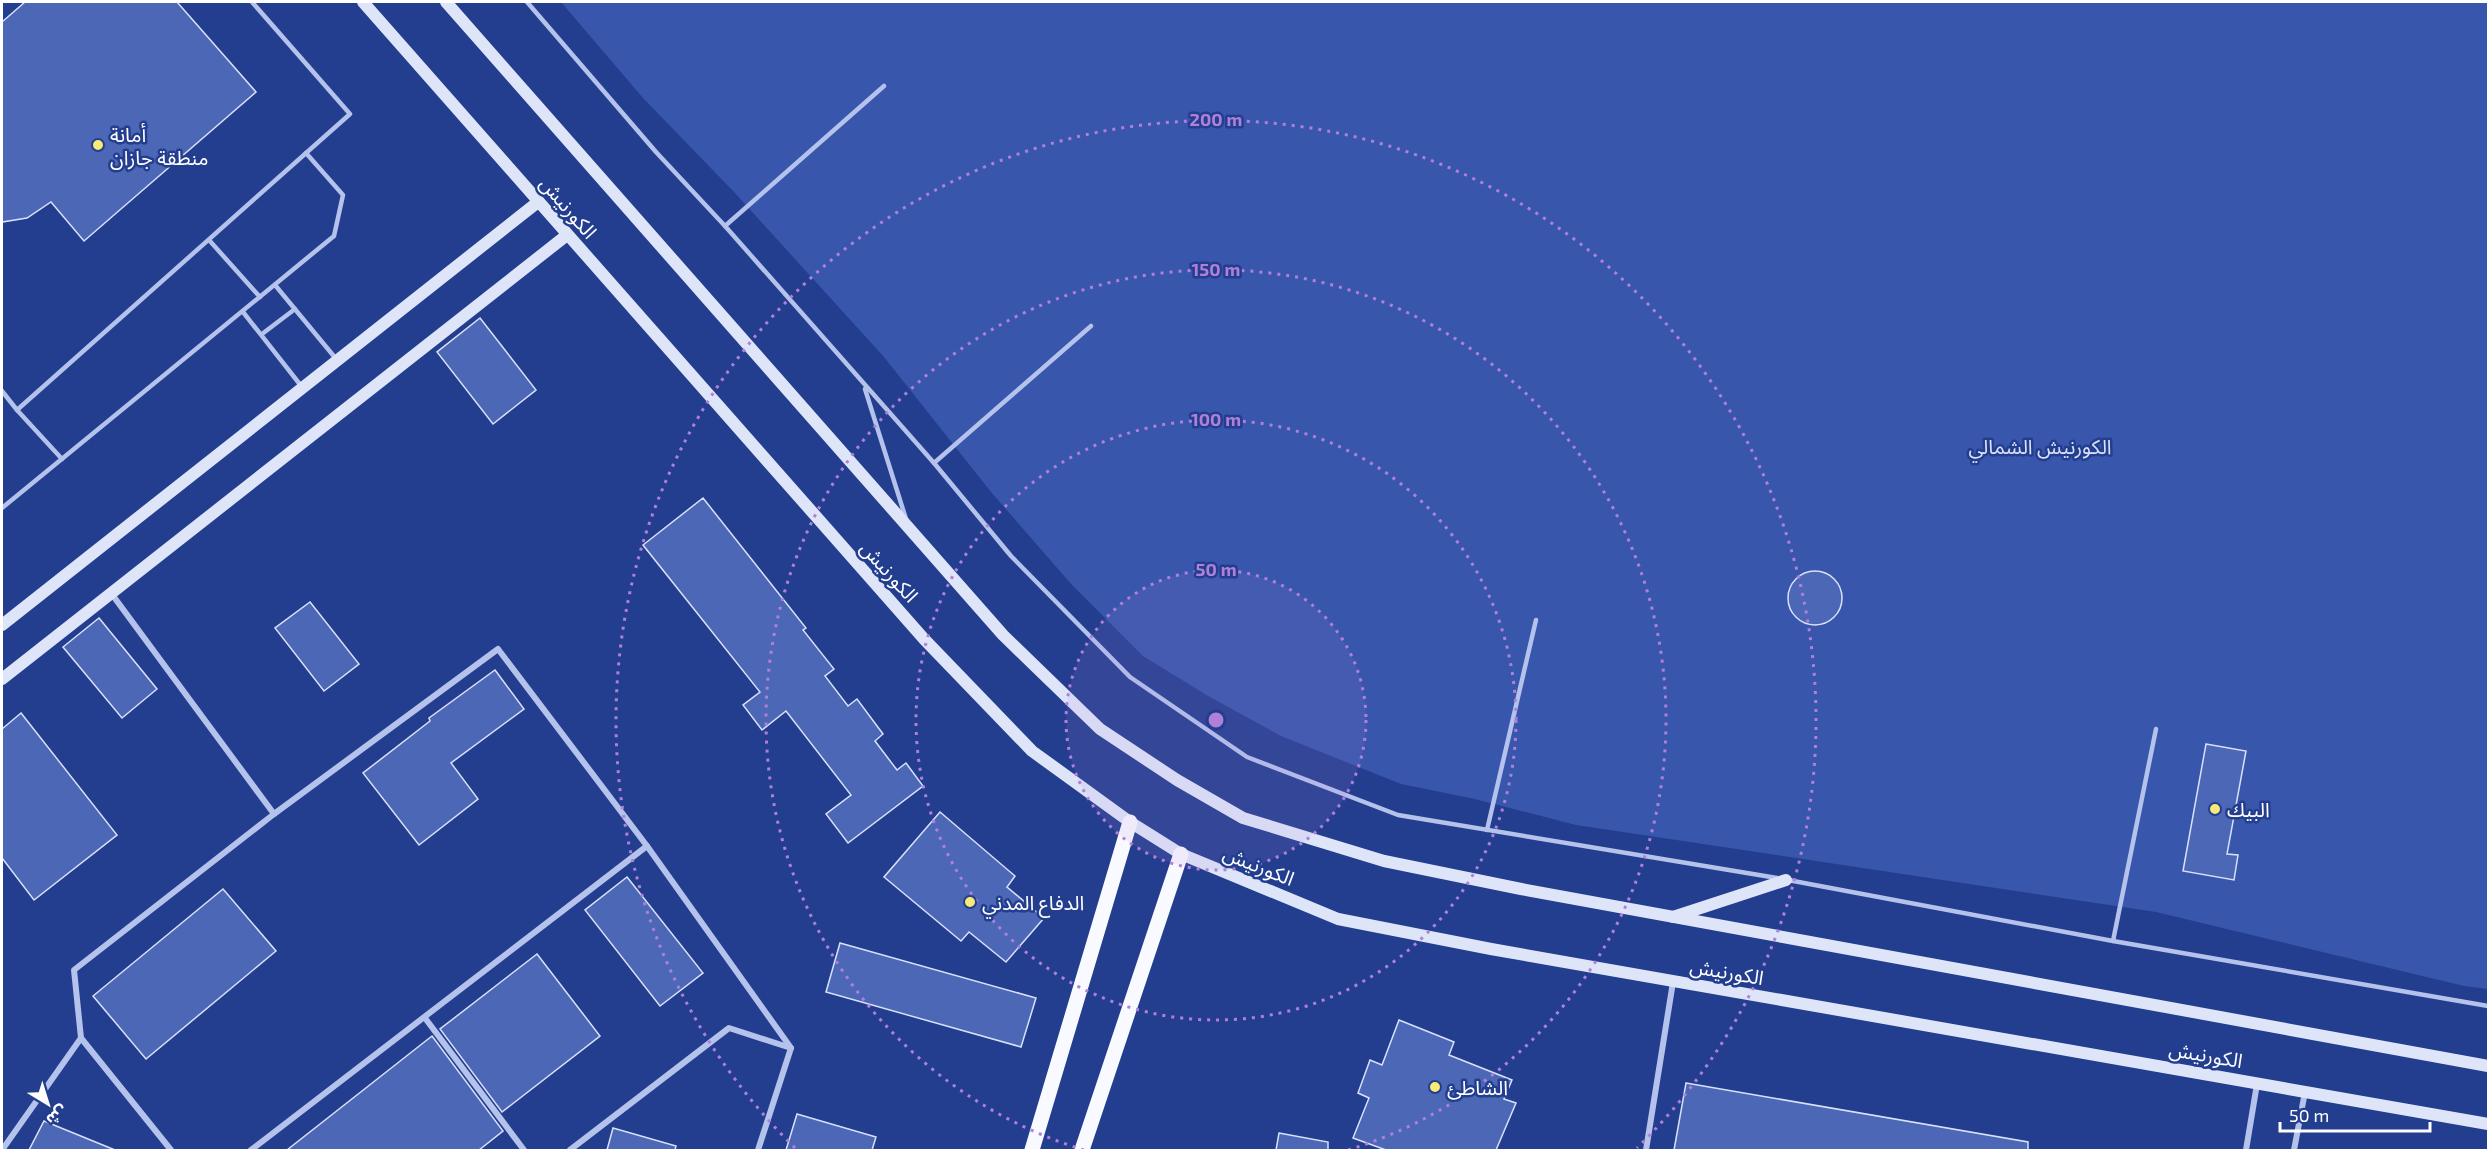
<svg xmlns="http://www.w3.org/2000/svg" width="2490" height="1152" font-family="'Exo 2','Noto Sans Arabic',sans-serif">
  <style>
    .green { fill: #3756ac }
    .building { fill: #4b67b6; stroke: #d9e1f9; stroke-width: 1.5 }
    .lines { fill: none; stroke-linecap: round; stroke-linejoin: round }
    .lane { stroke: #b4c2ec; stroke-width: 4.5 }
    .street { stroke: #b4c2ec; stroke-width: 6 }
    .secondary { stroke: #dfe5f9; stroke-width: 12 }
    .primary { stroke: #f9faff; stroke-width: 15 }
    .ring { fill: none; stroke: #b080d9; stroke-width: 3; stroke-dasharray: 3 6 }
    .poi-dot { fill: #f7eb76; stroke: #233e8f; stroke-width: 2 }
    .labels { text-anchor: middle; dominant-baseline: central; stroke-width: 5; stroke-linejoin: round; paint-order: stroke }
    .poi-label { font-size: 20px; fill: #fff; stroke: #233e8f; text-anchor: start }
    .street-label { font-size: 20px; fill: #fff; stroke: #233e8f }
    .park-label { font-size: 20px; fill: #d9e1f9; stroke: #233e8f }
    .centre { fill: #b080d9; stroke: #233e8f; stroke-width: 3 }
    .ring-label { font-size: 18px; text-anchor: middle; font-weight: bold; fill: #b080d9; stroke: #233e8f; stroke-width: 5; stroke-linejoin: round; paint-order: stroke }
  </style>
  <rect width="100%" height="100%" fill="#233e8f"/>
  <!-- green -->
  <path class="green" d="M 561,2 L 2488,2 L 2488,989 L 2464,986 L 2156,912 L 1576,825 L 1475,799 L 1401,784 L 1281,736 L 1208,696 L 1143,656 L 1072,585 L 991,492 L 884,357 L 734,192 L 643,98 Z"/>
  <!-- building -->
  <g class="building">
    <path d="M 25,2 L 177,2 L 256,92 L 84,241 L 51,202 L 27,218 L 2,222 L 2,22 Z"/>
    <path d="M 480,318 L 536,390 L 493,424 L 437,352 Z"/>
    <path d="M 703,498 L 806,628 L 803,630 L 834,669 L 825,676 L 848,706 L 857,699 L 883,734 L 875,741 L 897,770 L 906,763 L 923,786 L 848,843 L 826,814 L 851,795 L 786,711 L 762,730 L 743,705 L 760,692 L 643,545 Z"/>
    <circle cx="1815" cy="598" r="27"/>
    <path d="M 310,602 L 359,664 L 324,691 L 275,628 Z"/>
    <path d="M 99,618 L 157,689 L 122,718 L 63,647 Z"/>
    <path d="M 495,670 L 524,709 L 451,763 L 478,799 L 419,845 L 363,773 L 430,721 L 429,718 Z"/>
    <path d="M 21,713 L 117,835 L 34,900 L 2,858 L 2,729 Z"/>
    <path d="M 2206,744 L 2246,751 L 2227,854 L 2238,855 L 2234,880 L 2183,871 Z"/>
    <path d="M 940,812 L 1015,876 L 1007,887 L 1044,918 L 1006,962 L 969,932 L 961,941 L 884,877 Z"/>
    <path d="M 627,877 L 703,973 L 660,1006 L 585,910 Z"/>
    <path d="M 223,889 L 276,951 L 146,1059 L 93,996 Z"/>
    <path d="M 840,943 L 1036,998 L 1021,1047 L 826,992 Z"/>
    <path d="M 537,954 L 600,1036 L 502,1112 L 440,1029 Z"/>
    <path d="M 1399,1020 L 1454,1042 L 1449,1055 L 1512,1080 L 1504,1099 L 1516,1103 L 1496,1150 L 1386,1150 L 1353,1138 L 1369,1098 L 1358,1093 L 1370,1060 L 1382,1065 Z"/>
    <path d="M 432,1036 L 503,1131 L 479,1150 L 287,1150 Z"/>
    <path d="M 1686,1083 L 2028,1142 L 2028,1150 L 1674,1150 Z"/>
    <path d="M 797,1114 L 876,1137 L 872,1150 L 786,1150 Z"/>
    <path d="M 44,1121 L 115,1150 L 29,1150 Z"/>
    <path d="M 613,1128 L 676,1146 L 675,1150 L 607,1150 Z"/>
    <path d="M 1279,1133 L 1328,1142 L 1328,1150 L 1276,1150 Z"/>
  </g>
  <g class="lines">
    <!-- lane -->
    <g class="lane">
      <path d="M 527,2 L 656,152 L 725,226 L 934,463 L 1011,556 L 1130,677 L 1247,757 L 1398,815 L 1777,878"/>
      <path d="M 725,226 L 884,86"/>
      <path d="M 209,240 L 260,297"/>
      <path d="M 275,285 L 337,360"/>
      <path d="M 243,312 L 302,387"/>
      <path d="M 262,334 L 295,309"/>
      <path d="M 865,389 L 906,519"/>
      <path d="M 2,391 L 17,410 L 350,114 L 252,2"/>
      <path d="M 17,410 L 62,459"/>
      <path d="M 934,463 L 1091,326"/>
      <path d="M 2,508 L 334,236 L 343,195 L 306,153"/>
      <path d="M 1487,830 L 1536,620"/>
      <path d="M 1788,880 L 2113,941 L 2488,1006"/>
      <path d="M 2113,941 L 2156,729"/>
    </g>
    <!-- street -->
    <g class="street">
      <path d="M 111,593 L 274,814"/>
      <path d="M 647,846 L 791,1048"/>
      <path d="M 425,1018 L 524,1150"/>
      <path d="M 2,1150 L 81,1038"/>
      <path d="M 171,1150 L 81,1038 L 74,970 L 274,814 L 498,649 L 647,846 L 251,1150"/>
      <path d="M 570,1150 L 729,1028 L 791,1048 L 758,1150"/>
      <path d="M 1646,1150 L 1673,982"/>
      <path d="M 2246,1150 L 2257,1084"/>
      <path d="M 2294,1150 L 2305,1092"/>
    </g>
    <!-- secondary -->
    <g class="secondary">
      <path d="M 363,2 L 924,639 L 1032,751 L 1130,822 L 1181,854 L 1338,919 L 1491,949 L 2488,1124"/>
      <path d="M 446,2 L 1003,635 L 1100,729 L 1177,780 L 1243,818 L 1384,861 L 1521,889 L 2488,1066"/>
      <path d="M 2,625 L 538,202"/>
      <path d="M 2,679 L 567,235"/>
      <path d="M 1673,917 L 1786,880"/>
    </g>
    <!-- primary -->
    <g class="primary">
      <path d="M 1032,1150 L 1130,822"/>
      <path d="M 1082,1150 L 1181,854"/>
    </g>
  </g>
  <!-- distance rings -->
  <circle cx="1216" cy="720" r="150" fill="#b080d9" fill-opacity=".12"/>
  <g class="ring">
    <circle cx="1216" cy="720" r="150"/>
    <circle cx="1216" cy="720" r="300"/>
    <path d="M1084 1150A450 450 0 1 1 1348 1150"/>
    <path d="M795 1148A600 600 0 1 1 1637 1148"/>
  </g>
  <!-- markers -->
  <g class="poi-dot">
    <circle cx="98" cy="145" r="6"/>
    <circle cx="2215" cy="809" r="6"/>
    <circle cx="970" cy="902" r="6"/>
    <circle cx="1435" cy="1087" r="6"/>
  </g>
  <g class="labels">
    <!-- poi labels -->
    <g class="poi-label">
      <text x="110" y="134">أمانة<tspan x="110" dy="23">منطقة جازان</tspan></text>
      <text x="2227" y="809">البيك</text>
      <text x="982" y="902">الدفاع المدني</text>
      <text x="1447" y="1087">الشاطئ</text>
    </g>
    <!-- street labels -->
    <g class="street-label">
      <text transform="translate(569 207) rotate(49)">الكورنيش</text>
      <text transform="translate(890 571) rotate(48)">الكورنيش</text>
      <text transform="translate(1259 865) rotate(22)">الكورنيش</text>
      <text transform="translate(1727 971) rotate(10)">الكورنيش</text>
      <text transform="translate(2206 1054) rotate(10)">الكورنيش</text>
    </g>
    <!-- park labels -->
    <g class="park-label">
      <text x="2040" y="446">الكورنيش الشمالي</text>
    </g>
  </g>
  <circle cx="1216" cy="720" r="9" class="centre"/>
  <g class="ring-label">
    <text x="1216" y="126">200 m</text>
    <text x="1216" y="276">150 m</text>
    <text x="1216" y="426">100 m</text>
    <text x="1216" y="576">50 m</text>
  </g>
  <!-- border -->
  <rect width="2490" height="1152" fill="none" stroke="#ffffff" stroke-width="6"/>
  <!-- north arrow -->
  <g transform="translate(48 1104) rotate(142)" stroke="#233e8f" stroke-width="4.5" paint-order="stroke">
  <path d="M0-4.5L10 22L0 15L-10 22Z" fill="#ffffff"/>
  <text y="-9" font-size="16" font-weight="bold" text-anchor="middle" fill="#ffffff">ش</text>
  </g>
  <!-- scale -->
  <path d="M2280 1122v9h150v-9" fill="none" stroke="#ffffff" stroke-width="3"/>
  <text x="2289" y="1122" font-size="18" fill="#ffffff" stroke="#233e8f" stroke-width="4.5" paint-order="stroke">50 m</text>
</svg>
